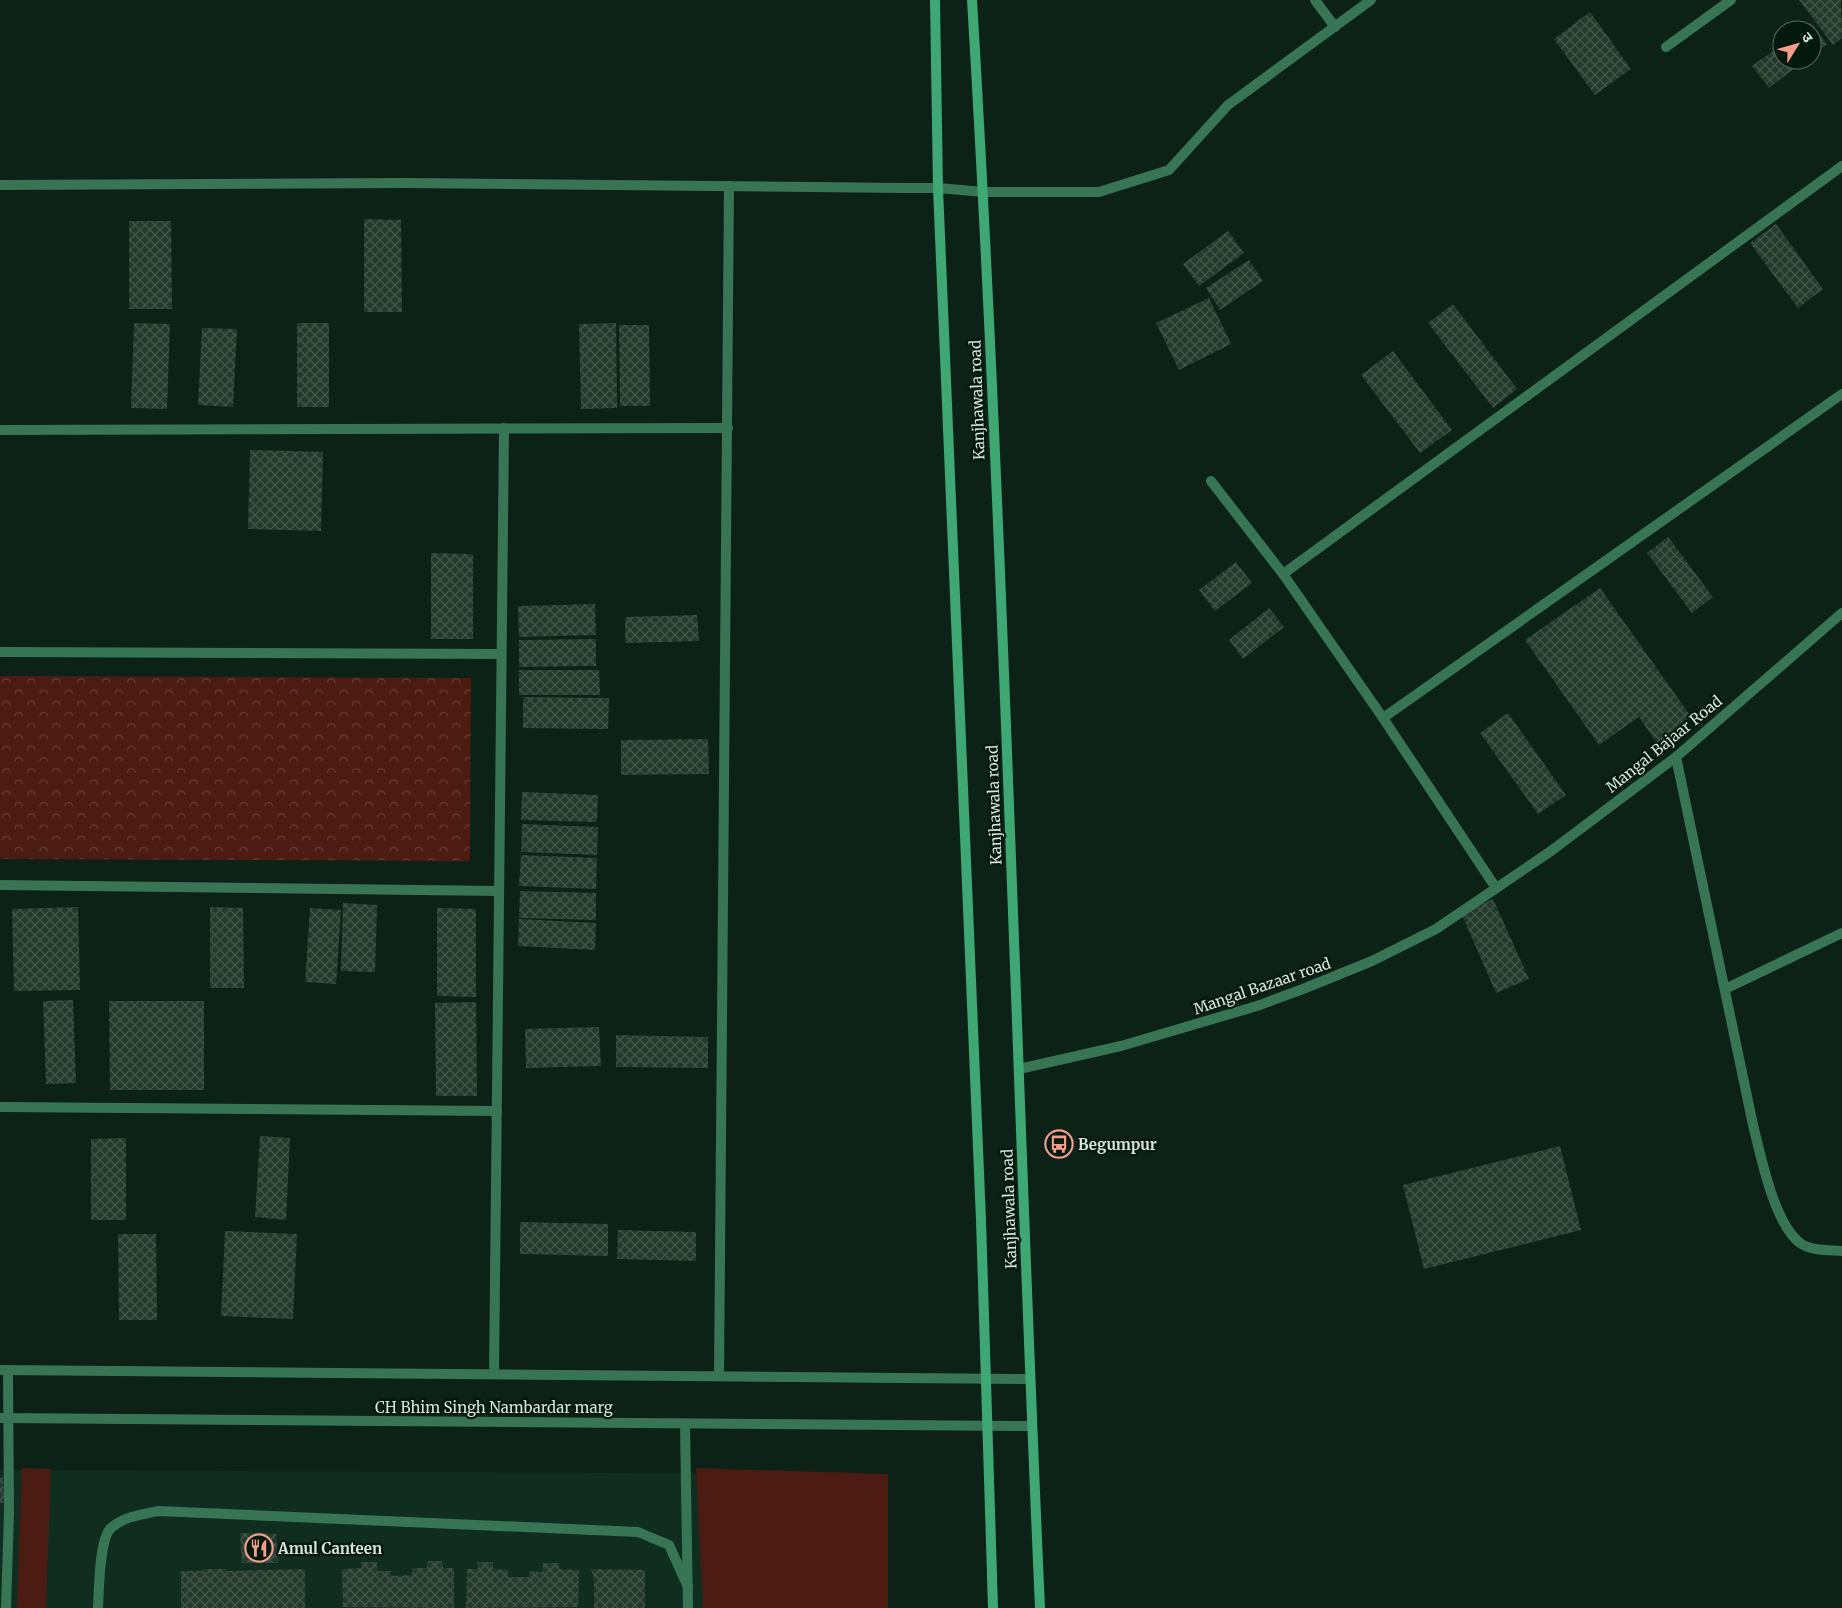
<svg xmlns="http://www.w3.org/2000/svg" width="1842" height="1608" font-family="Merriweather,'Noto Sans Devanagari',serif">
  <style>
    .built { fill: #102e1f }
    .grass { fill: #4c1c12 }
    .park { fill: url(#park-crowns) }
    .building { fill: url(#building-cross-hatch) }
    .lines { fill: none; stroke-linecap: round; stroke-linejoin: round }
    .service { stroke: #387554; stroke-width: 10 }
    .minor { stroke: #387554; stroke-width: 10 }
    .tertiary { stroke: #387554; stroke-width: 10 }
    .secondary { stroke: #3ea773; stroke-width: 10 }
    .labels { text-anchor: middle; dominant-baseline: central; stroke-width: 4.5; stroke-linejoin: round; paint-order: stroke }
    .street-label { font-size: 15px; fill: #d7e5dc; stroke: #04190d }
    .poi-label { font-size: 15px; font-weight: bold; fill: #d7e5dc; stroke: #04190d; text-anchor: start }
  </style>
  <defs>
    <pattern id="park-crowns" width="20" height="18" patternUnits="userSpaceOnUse" patternTransform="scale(1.25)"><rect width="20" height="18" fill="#4c1c12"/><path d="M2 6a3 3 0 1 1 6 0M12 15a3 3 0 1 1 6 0" fill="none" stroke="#653d34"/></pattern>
    <pattern id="building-cross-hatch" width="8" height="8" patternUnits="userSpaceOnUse" patternTransform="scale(1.25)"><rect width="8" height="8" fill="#243a2d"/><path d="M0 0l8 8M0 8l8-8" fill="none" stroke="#43564b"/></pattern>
  </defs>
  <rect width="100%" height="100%" fill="#0c2216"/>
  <!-- built -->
  <path class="built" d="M 0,1470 L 888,1474 L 888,1608 L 0,1608 Z"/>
  <!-- grass -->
  <g class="grass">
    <path d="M 22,1468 L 51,1469 L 46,1608 L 17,1608 Z"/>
    <path d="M 696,1468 L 888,1474 L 888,1608 L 703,1608 Z"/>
  </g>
  <!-- park -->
  <path class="park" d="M 0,676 L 471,678 L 470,861 L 0,859 Z"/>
  <!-- building -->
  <g class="building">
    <path d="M 1799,0 L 1841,0 L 1842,38 L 1833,45 Z"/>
    <path d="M 1590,12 L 1631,69 L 1595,95 L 1554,39 Z"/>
    <path d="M 1811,23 L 1827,44 L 1812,55 L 1812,30 L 1802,30 Z"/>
    <path d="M 1780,46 L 1782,50 L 1782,60 L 1789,60 L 1795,68 L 1769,88 L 1752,66 Z"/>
    <path d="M 364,219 L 401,220 L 402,312 L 364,312 Z"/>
    <path d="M 129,221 L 171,221 L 172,309 L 129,309 Z"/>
    <path d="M 1776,224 L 1823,289 L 1798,308 L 1750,243 Z"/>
    <path d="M 1228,231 L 1244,253 L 1199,286 L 1183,264 Z"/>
    <path d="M 1249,260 L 1263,281 L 1220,310 L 1206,288 Z"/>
    <path d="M 1209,298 L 1231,344 L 1179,370 L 1156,323 Z"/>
    <path d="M 1453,304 L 1517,389 L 1493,408 L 1428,323 Z"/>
    <path d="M 134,323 L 170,324 L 167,409 L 131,408 Z"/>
    <rect x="297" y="323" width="32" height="84"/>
    <path d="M 616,323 L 617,408 L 581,409 L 579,324 Z"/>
    <path d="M 619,325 L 649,325 L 650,406 L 620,406 Z"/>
    <path d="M 202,328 L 237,329 L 233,407 L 198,405 Z"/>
    <path d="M 1393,351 L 1452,430 L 1420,453 L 1361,375 Z"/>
    <path d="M 250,450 L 323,452 L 321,531 L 248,529 Z"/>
    <path d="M 1668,537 L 1713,597 L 1692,613 L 1647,553 Z"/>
    <path d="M 431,553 L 473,554 L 473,639 L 431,639 Z"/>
    <path d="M 1236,562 L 1252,583 L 1215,611 L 1199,590 Z"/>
    <path d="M 1600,588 L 1692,718 L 1657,743 L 1639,717 L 1599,745 L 1525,640 Z"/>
    <path d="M 595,604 L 596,635 L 519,637 L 518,606 Z"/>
    <path d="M 1269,608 L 1284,627 L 1243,659 L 1229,640 Z"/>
    <path d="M 697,615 L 699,641 L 625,643 L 625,617 Z"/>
    <path d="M 596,639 L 596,666 L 519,667 L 519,640 Z"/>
    <path d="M 519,670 L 599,670 L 600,695 L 519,695 Z"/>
    <path d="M 523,697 L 609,698 L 608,729 L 523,728 Z"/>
    <path d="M 1508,713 L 1566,795 L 1538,814 L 1480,733 Z"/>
    <path d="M 708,739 L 709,774 L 621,775 L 621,740 Z"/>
    <path d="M 522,792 L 598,795 L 597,822 L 521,820 Z"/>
    <path d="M 522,824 L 598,827 L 597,855 L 521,852 Z"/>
    <path d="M 521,855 L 597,858 L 596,889 L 519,886 Z"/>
    <path d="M 520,891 L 596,893 L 596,920 L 519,918 Z"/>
    <path d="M 1493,899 L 1529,979 L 1496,993 L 1461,913 Z"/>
    <path d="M 343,903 L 377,905 L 375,972 L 341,971 Z"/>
    <path d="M 78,907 L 80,990 L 14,991 L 12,909 Z"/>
    <path d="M 210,907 L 243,908 L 244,988 L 210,988 Z"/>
    <path d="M 310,908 L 341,910 L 336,984 L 305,982 Z"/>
    <path d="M 437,908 L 476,909 L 476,997 L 437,996 Z"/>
    <path d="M 519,919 L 596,923 L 595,950 L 518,946 Z"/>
    <path d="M 73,1000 L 76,1083 L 46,1084 L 43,1001 Z"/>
    <path d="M 109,1001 L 204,1001 L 204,1090 L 110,1090 Z"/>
    <path d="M 476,1002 L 477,1096 L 436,1096 L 435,1003 Z"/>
    <path d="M 599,1027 L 601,1066 L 526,1068 L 525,1029 Z"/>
    <path d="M 616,1035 L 708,1037 L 708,1068 L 616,1067 Z"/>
    <path d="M 260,1136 L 290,1138 L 286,1220 L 255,1217 Z"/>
    <path d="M 126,1138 L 126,1220 L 91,1220 L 91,1139 Z"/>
    <path d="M 1560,1146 L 1581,1230 L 1424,1269 L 1403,1185 Z"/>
    <path d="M 520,1222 L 608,1224 L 608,1256 L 520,1254 Z"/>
    <path d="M 618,1230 L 696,1232 L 696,1261 L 617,1259 Z"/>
    <path d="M 225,1231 L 297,1234 L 293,1319 L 221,1316 Z"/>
    <path d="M 118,1234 L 156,1234 L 157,1320 L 119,1320 Z"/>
    <path d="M 0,1478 L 3,1478 L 4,1503 L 0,1503 Z"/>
    <path d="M 240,1533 L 276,1534 L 278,1563 L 242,1563 Z"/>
    <path d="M 428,1561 L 442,1561 L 443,1568 L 454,1568 L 454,1608 L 343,1607 L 342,1569 L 362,1568 L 361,1562 L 377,1562 L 377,1571 L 391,1571 L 391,1576 L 412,1575 L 412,1568 L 427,1568 Z"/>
    <path d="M 477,1562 L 493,1562 L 493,1569 L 508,1570 L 508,1577 L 529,1577 L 529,1571 L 543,1572 L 543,1563 L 559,1563 L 559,1569 L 579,1570 L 578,1607 L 466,1608 L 467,1569 L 478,1569 Z"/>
    <path d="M 202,1569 L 227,1569 L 226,1571 L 305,1569 L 305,1608 L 181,1608 L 181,1571 L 203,1571 Z"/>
    <path d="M 591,1569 L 645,1570 L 645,1608 L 594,1608 L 594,1578 Z"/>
  </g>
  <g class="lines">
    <!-- service -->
    <g class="service">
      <path d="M 685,1424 L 688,1608"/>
      <path d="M 6,1608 L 9,1513 L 8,1371"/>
      <path d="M 98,1608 C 99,1591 99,1539 111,1528 C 124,1516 142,1515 158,1511 L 638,1532 L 669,1545 L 688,1587"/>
    </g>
    <!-- minor -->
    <g class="minor">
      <path d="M 1315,0 L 1335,27"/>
      <path d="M 1666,47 L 1731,0"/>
      <path d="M 0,185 L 405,183 L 906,188 L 938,188 L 984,192"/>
      <path d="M 0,430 L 728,428"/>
      <path d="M 1211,481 L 1283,574 L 1383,718 L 1496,888"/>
      <path d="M 1283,574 L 1842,166"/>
      <path d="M 0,652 L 501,654"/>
      <path d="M 1383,718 L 1842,394"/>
      <path d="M 1676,757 L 1753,1125 C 1761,1157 1774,1223 1800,1243 C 1811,1251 1829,1250 1842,1251"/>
      <path d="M 0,885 L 499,891"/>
      <path d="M 1725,989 L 1842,933"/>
      <path d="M 1019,1069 L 1121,1046 L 1257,1006 L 1303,989 L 1372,961 L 1436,929 L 1551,851 L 1676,757 L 1842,613"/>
      <path d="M 0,1107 L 497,1111"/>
      <path d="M 0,1370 L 1030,1379"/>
      <path d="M 494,1374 L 504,428"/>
      <path d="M 719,1376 L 729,186"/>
      <path d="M 0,1418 L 1032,1426"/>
    </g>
    <!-- tertiary -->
    <path class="tertiary" d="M 984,192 L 1099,192 L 1169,170 L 1228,105 L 1371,0"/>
    <!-- secondary -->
    <g class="secondary">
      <path d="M 935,0 L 938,188 L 981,1220 L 993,1608"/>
      <path d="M 972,0 C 1004,536 1016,1072 1040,1608"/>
    </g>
  </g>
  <!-- icons -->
  <defs>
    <g id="bus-ring" transform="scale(1.4375)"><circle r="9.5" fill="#04190d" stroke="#f49d8b" stroke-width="1.5"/><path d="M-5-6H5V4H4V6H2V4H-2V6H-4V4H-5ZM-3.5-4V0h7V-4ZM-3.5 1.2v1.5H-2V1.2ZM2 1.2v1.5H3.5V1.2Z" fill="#f49d8b"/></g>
    <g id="restaurant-ring" transform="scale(1.4375)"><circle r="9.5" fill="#04190d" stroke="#f49d8b" stroke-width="1.5"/><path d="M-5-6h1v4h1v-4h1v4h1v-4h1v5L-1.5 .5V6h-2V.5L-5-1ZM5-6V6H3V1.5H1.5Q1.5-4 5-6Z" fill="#f49d8b"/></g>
  </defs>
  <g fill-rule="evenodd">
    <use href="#bus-ring" x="1059" y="1144"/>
    <use href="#restaurant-ring" x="259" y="1548"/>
  </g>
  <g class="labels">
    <!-- street labels -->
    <g class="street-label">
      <text transform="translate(977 400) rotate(-92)">Kanjhawala road</text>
      <text transform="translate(1664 744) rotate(-39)">Mangal Bajaar Road</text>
      <text transform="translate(994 805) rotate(-92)">Kanjhawala road</text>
      <text transform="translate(1262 986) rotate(-19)">Mangal Bazaar road</text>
      <text transform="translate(1009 1209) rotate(-92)">Kanjhawala road</text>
      <text x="494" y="1407">CH Bhim Singh Nambardar marg</text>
    </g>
    <!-- poi labels -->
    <g class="poi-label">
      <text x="1078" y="1144">Begumpur</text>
      <text x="278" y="1548">Amul Canteen</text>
    </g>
  </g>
  <!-- north arrow -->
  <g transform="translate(1797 45) rotate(53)"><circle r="24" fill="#04190d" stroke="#586b60"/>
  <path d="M0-4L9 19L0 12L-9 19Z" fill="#f49d8b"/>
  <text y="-8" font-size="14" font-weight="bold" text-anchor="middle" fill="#d7e5dc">उ</text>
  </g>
</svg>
